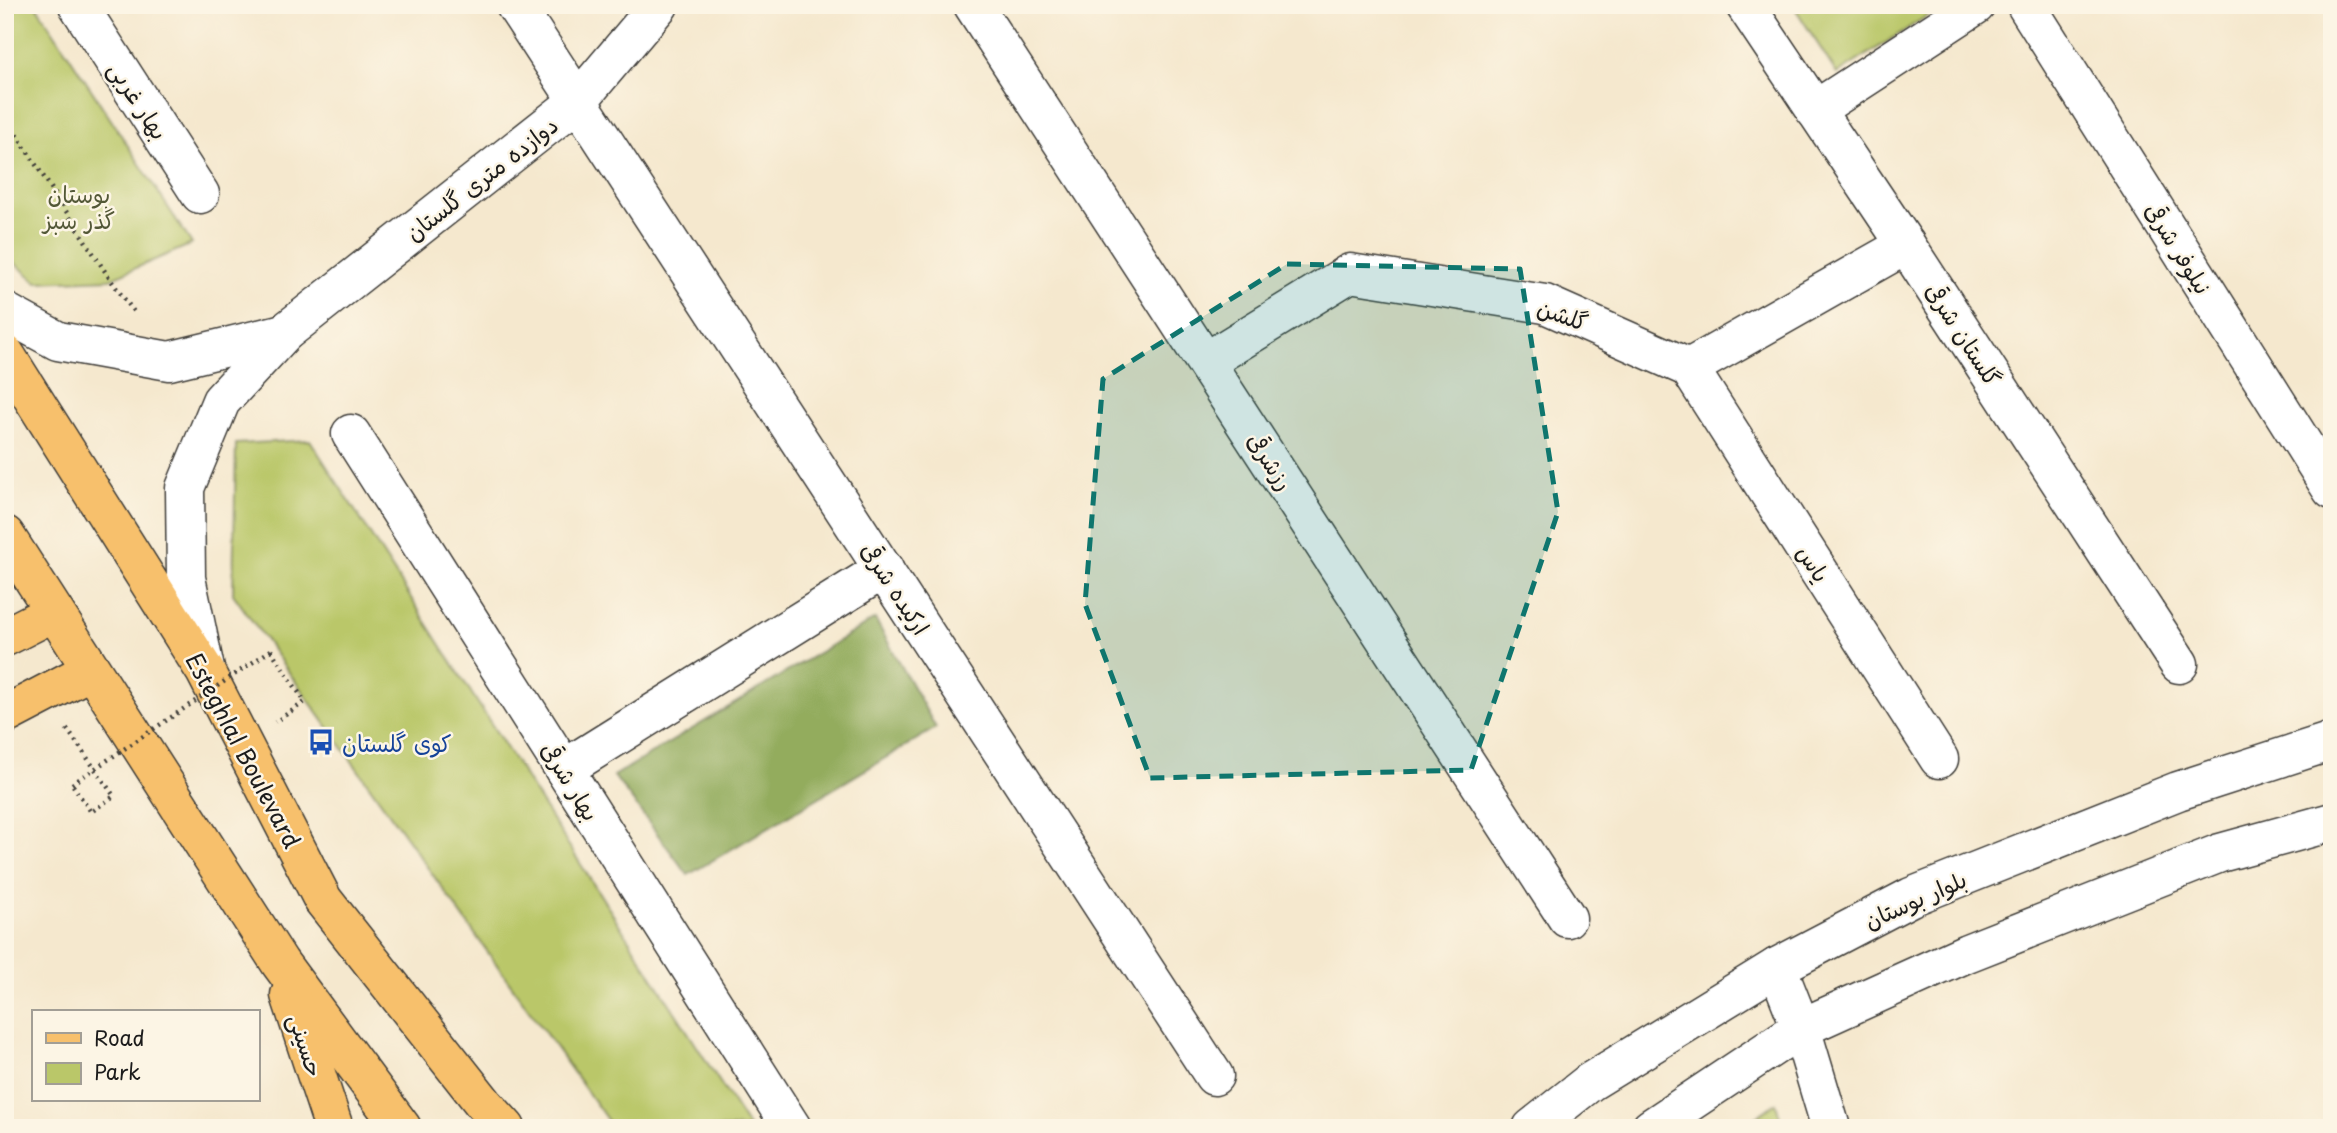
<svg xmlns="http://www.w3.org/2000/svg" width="2337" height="1133" font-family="'Playpen Sans','Playpen Sans Arabic',sans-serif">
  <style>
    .green { fill: #bac769; stroke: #6b7242; stroke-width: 2 }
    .forest { fill: #93ac5d; stroke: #58643c; stroke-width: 2 }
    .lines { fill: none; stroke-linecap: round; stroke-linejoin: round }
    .minor-casing { stroke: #3d3b37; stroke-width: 41 }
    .major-casing { stroke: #3d3b37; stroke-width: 41 }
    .path { stroke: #3d3b37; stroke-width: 4.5; stroke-dasharray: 2 5; stroke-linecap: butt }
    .minor { stroke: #fff; stroke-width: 38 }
    .major { stroke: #f7c06c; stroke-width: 38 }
    .path-bridge { stroke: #3d3b37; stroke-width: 4.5; stroke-dasharray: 2 5; stroke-linecap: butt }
    .marked { fill: #0f766e; fill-opacity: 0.2; stroke: #0f766e; stroke-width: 5; stroke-dasharray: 14 9; stroke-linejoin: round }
    .labels { text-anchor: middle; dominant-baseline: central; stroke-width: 5; stroke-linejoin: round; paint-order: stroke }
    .street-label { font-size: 23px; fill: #1c1c1c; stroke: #fcf5e5 }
    .park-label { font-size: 23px; fill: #535837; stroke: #fcf5e5 }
    .transit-label { font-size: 23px; fill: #164399; stroke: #fcf5e5; text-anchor: start }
  </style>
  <rect width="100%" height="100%" fill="#fcf5e5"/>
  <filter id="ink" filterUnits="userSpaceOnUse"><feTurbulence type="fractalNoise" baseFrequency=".0143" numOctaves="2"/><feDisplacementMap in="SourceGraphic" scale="14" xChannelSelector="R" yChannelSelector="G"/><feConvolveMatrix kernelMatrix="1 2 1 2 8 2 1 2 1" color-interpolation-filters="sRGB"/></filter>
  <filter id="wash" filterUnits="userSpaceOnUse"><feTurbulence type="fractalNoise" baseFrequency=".00686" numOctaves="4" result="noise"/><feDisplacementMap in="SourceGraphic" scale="28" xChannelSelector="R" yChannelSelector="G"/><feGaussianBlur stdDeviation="1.57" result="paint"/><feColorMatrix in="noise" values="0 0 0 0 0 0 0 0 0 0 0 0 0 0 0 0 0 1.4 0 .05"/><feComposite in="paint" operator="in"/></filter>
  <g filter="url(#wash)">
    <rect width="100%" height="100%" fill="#f5e8ce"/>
    <!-- green -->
    <g class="green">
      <path d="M 5,5 L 36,5 L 192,244 L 110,279 L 37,282 L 5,255 Z"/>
      <path d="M 1793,5 L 1944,5 L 1837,74 Z"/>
      <path d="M 310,440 L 749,1128 L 613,1128 L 233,594 L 236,444 Z"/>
      <path d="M 1776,1103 L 1783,1128 L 1741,1128 Z"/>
    </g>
    <!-- forest -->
    <path class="forest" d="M 875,619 L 936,728 L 688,875 L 614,776 Z"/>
  </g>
  <g filter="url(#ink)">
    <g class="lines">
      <!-- minor casing -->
      <g class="minor-casing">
        <g id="minor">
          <path d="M 78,5 L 200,194"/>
          <path d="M 515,5 L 1214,1076"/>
          <path d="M 973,5 L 1567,918"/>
          <path d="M 1745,5 L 1906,245 L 2179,664"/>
          <path d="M 2026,5 L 2332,490"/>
          <path d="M 1815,110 L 1976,5"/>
          <path d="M 5,312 L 58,341 L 169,361 L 284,333"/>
          <path d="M 1207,361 L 1350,273 L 1545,304 L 1689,368 L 1906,245"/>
          <path d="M 1689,368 L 1939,759"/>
          <path d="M 351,434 L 792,1128"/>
          <path d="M 205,669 L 186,578 L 185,488 L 221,401 L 284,333 L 577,102 L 659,5"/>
          <path d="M 564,769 L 884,569"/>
          <path d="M 1777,967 L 1801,1028 L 1831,1128"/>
          <path d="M 1532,1128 L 1590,1082 L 1777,967 L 1911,897 L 2178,791 L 2332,741"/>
          <path d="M 1651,1128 L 1801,1028 L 1967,953 L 2220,853 L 2332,822"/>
        </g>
      </g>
      <!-- major casing -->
      <g class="major-casing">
        <g id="major">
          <path d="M 5,354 L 205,671 L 323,900 L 484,1104 L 506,1128"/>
          <path d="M 5,535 L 280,963 L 402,1128"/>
          <path d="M 5,637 L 54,612"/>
          <path d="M 5,715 L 91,670"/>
          <path d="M 290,995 L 334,1128"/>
        </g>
      </g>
      <!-- path -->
      <g class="path">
        <path d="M 5,117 L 110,279 L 134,312"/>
        <path d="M 271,650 L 305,702 L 275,722"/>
        <path d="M 67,729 L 114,796 L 91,812 L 72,784"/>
      </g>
      <!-- minor -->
      <use href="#minor" class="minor"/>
      <!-- major -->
      <use href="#major" class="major"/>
      <!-- path-bridge -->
      <path class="path-bridge" d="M 72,784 L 271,650"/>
    </g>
  </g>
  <!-- marked area -->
  <path class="marked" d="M 1287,264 L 1520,269 L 1558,512 L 1471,770 L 1150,778 L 1085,604 L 1103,379 Z"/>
  <!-- icons -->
  <defs>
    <g id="bus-bare" transform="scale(2.1)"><path d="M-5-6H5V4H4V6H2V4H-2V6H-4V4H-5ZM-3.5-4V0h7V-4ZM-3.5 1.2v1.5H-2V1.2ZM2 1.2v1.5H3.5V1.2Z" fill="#1a4fb4" stroke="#fcf5e5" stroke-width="2.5" paint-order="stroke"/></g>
  </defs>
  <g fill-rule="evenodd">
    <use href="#bus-bare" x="321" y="742"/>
  </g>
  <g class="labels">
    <!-- street labels -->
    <g class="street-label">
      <text transform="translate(139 100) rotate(57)">بهار غربی</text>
      <text transform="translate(481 178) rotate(-38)">دوازده متری گلستان</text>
      <text transform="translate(2179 248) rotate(58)">نیلوفر شرقی</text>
      <text transform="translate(1563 314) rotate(20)">گلشن</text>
      <text transform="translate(1964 334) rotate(57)">گلستان شرقی</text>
      <text transform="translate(1271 461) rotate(57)">رزشرقی</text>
      <text transform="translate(1814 563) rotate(57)">یاس</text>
      <text transform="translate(896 588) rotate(57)">ارکیده شرقی</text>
      <text transform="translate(244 750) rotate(62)">Esteghlal Boulevard</text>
      <text transform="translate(571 781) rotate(58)">بهار شرقی</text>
      <text transform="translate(1915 899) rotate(-24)">بلوار بوستان</text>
      <text transform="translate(307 1045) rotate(72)">حسینی</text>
    </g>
    <!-- park labels -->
    <g class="park-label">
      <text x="79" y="193">بوستان<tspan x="79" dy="26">گذر سبز</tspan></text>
    </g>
    <!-- transit labels -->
    <g class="transit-label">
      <text x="342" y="742">کوی گلستان</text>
    </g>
  </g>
  <!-- margin -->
  <rect width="2337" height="1133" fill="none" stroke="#fcf5e5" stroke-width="28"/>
  <!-- legend -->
  <rect x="32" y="1010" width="228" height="91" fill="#fcf5e5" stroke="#a29e95" stroke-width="2"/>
  <rect x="46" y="1033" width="35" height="10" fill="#f7c06c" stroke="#a29e95" stroke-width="2"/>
  <text x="94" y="1046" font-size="21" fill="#1c1c1c">Road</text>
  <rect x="46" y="1063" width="35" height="21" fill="#bac769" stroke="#a29e95" stroke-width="2"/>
  <text x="94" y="1080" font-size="21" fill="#1c1c1c">Park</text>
</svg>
